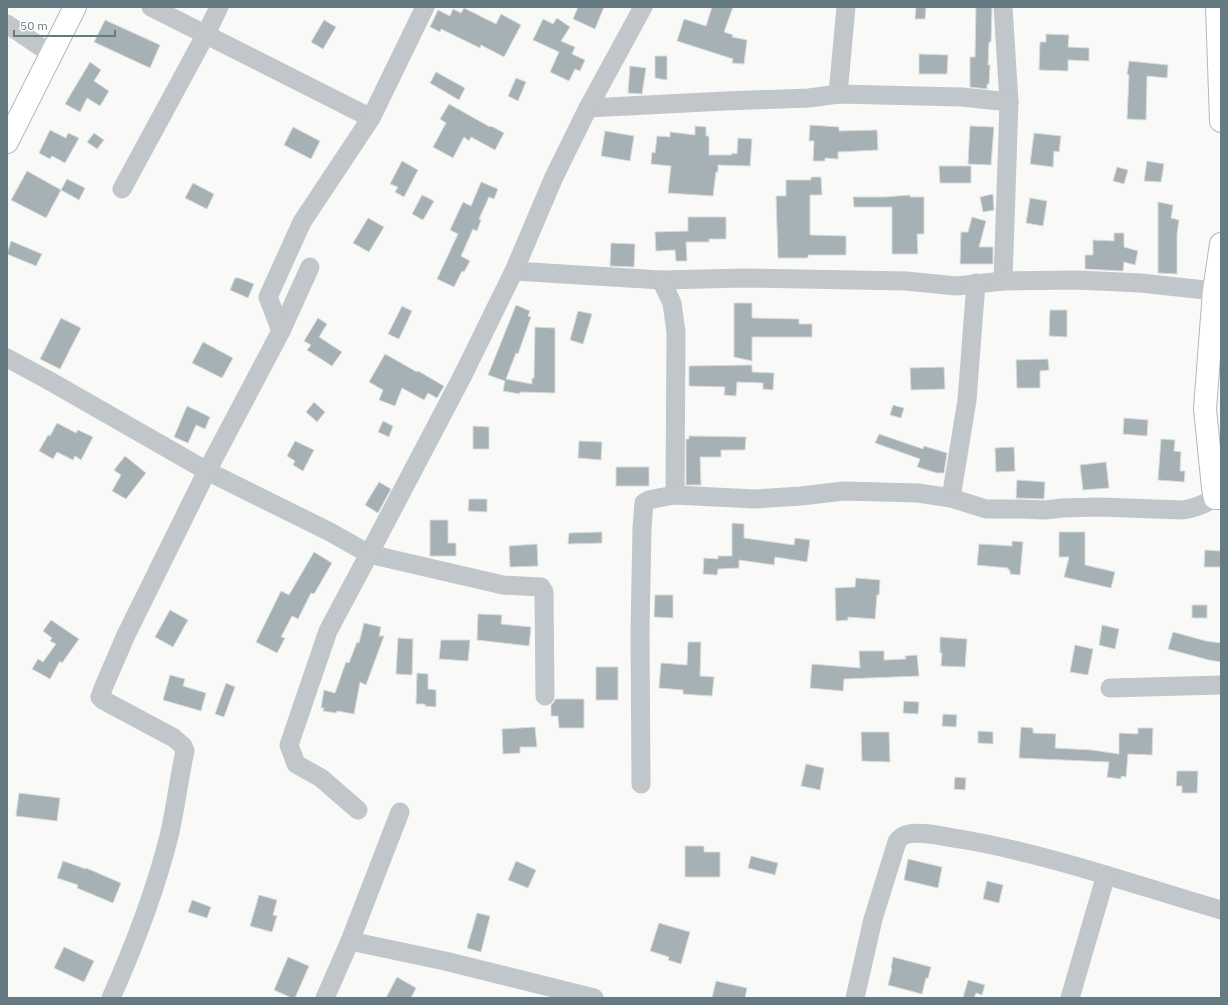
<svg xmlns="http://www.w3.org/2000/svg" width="1228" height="1005" font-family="'IBM Plex Sans',sans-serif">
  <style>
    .building { fill: #a5b1b4; stroke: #dbdbda }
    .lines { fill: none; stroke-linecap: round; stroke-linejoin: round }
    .major-casing { stroke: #b2b9bb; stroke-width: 24 }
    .minor { stroke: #c0c6c9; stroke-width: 19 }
    .major { stroke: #fff; stroke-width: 22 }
  </style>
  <rect width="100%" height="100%" fill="#f9f9f7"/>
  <!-- building -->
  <g class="building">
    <path d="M 578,7 L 604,7 L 595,29 L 573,19 Z"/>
    <path d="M 712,7 L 733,7 L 724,32 L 733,35 L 732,37 L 747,40 L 744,64 L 732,63 L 733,59 L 677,41 L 684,19 L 706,26 Z"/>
    <path d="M 916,7 L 926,7 L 925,19 L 915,19 Z"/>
    <path d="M 976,7 L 992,7 L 991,42 L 989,42 L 988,65 L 990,65 L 989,84 L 987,84 L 987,89 L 970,87 L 970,57 L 975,57 Z"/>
    <path d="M 464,8 L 496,24 L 501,14 L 521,25 L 504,57 L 481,45 L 480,48 L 441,29 L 440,32 L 430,27 L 438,10 L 450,16 L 453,9 L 461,13 Z"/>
    <path d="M 557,18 L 570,27 L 561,41 L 575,47 L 572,54 L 585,60 L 580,71 L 575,69 L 569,81 L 550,72 L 559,52 L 533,40 L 543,19 L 553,24 Z"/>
    <path d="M 105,20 L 160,45 L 150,68 L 94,42 Z"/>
    <path d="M 324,20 L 336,27 L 323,49 L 311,42 Z"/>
    <path d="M 1046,34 L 1069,35 L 1068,47 L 1089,48 L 1089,61 L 1068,60 L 1068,71 L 1039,70 L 1040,42 L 1046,42 Z"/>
    <path d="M 919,54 L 948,55 L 947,74 L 919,74 Z"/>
    <path d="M 655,56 L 667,56 L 667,80 L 655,78 Z"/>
    <path d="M 1129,61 L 1168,65 L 1167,78 L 1147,76 L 1146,120 L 1127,119 L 1129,75 L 1127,74 Z"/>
    <path d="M 90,62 L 101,70 L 94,81 L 109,91 L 100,106 L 87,98 L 80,112 L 65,104 Z"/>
    <path d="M 630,66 L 646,68 L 642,94 L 628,93 Z"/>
    <path d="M 436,72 L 465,88 L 459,100 L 430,83 Z"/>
    <path d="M 516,78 L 526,82 L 518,101 L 508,96 Z"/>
    <path d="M 449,104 L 490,127 L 491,126 L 504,133 L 495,150 L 471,137 L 469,141 L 464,137 L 453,158 L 433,147 L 446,123 L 440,119 Z"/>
    <path d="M 810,125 L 839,127 L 839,131 L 877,130 L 878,150 L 838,152 L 838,159 L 825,158 L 825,161 L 813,161 L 814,141 L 809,141 Z"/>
    <path d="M 695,126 L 706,127 L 706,136 L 709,136 L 709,155 L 732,155 L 732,153 L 737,154 L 738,138 L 752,139 L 750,166 L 718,165 L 718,172 L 716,172 L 713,196 L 668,193 L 671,166 L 651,164 L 652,152 L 655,153 L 657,136 L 670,137 L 670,132 L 695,135 Z"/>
    <path d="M 970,126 L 994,127 L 991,165 L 968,164 Z"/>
    <path d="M 293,127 L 320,141 L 311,159 L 284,145 Z"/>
    <path d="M 50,130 L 66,138 L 68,133 L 79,138 L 65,163 L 52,156 L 50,159 L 39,153 Z"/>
    <path d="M 605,131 L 634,136 L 630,161 L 601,156 Z"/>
    <path d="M 94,133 L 104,140 L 97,149 L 87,142 Z"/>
    <path d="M 1034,133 L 1061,136 L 1059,152 L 1054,151 L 1053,167 L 1030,164 Z"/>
    <path d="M 402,161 L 418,170 L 404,197 L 395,192 L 398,187 L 390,184 Z"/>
    <path d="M 1147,161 L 1164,164 L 1161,182 L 1144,181 Z"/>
    <path d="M 939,166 L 971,166 L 971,183 L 940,183 Z"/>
    <path d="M 1117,167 L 1128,170 L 1124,184 L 1113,181 Z"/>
    <path d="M 27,171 L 61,190 L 67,179 L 85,188 L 79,200 L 61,190 L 46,218 L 11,200 Z"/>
    <path d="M 811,177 L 821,177 L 822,195 L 810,195 L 810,235 L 846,236 L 846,255 L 808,255 L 808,258 L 778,258 L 776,196 L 786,196 L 786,180 L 811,180 Z"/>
    <path d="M 481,182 L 498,189 L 494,199 L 489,197 L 479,219 L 481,220 L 477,231 L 473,229 L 461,256 L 470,261 L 464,272 L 462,271 L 454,287 L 437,279 L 458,234 L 450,230 L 463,202 L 471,206 Z"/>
    <path d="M 193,183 L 214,194 L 207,209 L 185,198 Z"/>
    <path d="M 993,194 L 994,210 L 983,212 L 980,197 Z"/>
    <path d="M 422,195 L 434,201 L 423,220 L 412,214 Z"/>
    <path d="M 910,195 L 910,197 L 924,197 L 924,234 L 917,234 L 918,254 L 892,254 L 892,207 L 854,207 L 853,197 L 885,197 Z"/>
    <path d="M 1030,198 L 1047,201 L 1043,226 L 1026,223 Z"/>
    <path d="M 1158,202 L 1173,205 L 1171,218 L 1179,220 L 1177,234 L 1177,274 L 1158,273 Z"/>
    <path d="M 688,217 L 726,217 L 726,239 L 709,239 L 709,242 L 686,242 L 687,261 L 676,261 L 675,250 L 656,251 L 655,232 L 688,231 Z"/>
    <path d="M 972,217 L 986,221 L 979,247 L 993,247 L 993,264 L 960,264 L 961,232 L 968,232 Z"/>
    <path d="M 368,218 L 384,227 L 369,252 L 353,243 Z"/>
    <path d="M 1114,233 L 1124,233 L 1124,247 L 1138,251 L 1135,265 L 1124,262 L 1123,271 L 1085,269 L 1085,255 L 1093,255 L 1093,240 L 1114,241 Z"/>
    <path d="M 11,241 L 42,254 L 36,266 L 7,254 Z"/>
    <path d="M 611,243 L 635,244 L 634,267 L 610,266 Z"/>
    <path d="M 235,278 L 239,278 L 254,284 L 248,298 L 230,290 Z"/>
    <path d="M 734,303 L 752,303 L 752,318 L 799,319 L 799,324 L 812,324 L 812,337 L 752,337 L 752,361 L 734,357 Z"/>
    <path d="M 516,305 L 530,311 L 528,316 L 531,317 L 518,354 L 516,353 L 506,379 L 532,384 L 532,378 L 534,378 L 535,327 L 555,328 L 555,393 L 520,392 L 520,394 L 503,391 L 505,381 L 488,375 Z"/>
    <path d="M 402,306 L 412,311 L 399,339 L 388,334 Z"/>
    <path d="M 1050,310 L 1067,310 L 1067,337 L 1049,336 Z"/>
    <path d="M 578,311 L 592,314 L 583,344 L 570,340 Z"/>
    <path d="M 61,318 L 81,328 L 60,369 L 40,359 Z"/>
    <path d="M 318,318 L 327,324 L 319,337 L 342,352 L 332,366 L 307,350 L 311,345 L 304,341 Z"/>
    <path d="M 203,342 L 233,358 L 222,378 L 192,363 Z"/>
    <path d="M 385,354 L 417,372 L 418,371 L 444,386 L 437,398 L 428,393 L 424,400 L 402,388 L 395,406 L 379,400 L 383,390 L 369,382 Z"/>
    <path d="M 1048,359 L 1049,370 L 1040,371 L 1040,388 L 1017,388 L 1016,360 Z"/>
    <path d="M 752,365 L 752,372 L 774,373 L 773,390 L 763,389 L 763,383 L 737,382 L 736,396 L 724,395 L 725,387 L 689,386 L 689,366 Z"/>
    <path d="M 944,367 L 945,389 L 911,390 L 910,368 Z"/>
    <path d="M 314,402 L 325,412 L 317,422 L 306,412 Z"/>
    <path d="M 893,405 L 904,408 L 901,418 L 890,415 Z"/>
    <path d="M 187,406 L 210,417 L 205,429 L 196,425 L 188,443 L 174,437 Z"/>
    <path d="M 1124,418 L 1148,420 L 1147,436 L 1123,434 Z"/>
    <path d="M 383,421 L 393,426 L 389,437 L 378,432 Z"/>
    <path d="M 57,423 L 76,433 L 78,430 L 93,437 L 81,460 L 75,456 L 73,460 L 57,452 L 53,459 L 39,451 L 48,435 L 50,436 Z"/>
    <path d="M 473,426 L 489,427 L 489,449 L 473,449 Z"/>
    <path d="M 879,434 L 923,449 L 924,446 L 947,453 L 944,473 L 937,473 L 917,467 L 920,459 L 875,443 Z"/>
    <path d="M 689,436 L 746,437 L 745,450 L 721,450 L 721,457 L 700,457 L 701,485 L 686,485 L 686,439 L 689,439 Z"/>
    <path d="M 1161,439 L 1175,440 L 1174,451 L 1181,452 L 1180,471 L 1185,471 L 1184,482 L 1158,480 Z"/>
    <path d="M 295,441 L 314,450 L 303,471 L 293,465 L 295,461 L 287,456 Z"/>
    <path d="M 579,441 L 602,442 L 601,460 L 578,458 Z"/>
    <path d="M 1014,447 L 1015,471 L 996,472 L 995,448 Z"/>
    <path d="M 125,456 L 146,473 L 126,499 L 112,491 L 121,475 L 114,470 Z"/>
    <path d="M 1106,462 L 1109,488 L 1083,490 L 1080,465 Z"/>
    <rect x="616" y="467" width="33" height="19"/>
    <path d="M 1017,480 L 1045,482 L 1044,499 L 1016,498 Z"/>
    <path d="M 379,482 L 391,489 L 378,513 L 365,505 Z"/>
    <path d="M 469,499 L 487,499 L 487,512 L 468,511 Z"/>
    <path d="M 430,520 L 448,520 L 448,543 L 456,543 L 456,556 L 430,556 Z"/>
    <path d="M 732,523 L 744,524 L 744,538 L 794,545 L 795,538 L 810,540 L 807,562 L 775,557 L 774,565 L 739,560 L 739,568 L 718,569 L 717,575 L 703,574 L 704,558 L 718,559 L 718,556 L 732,556 Z"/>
    <path d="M 602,532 L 602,543 L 568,544 L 569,533 Z"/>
    <path d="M 1059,532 L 1085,532 L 1085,565 L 1115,572 L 1111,588 L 1064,577 L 1069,557 L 1059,557 Z"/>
    <path d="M 1012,541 L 1023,542 L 1020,575 L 1010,574 L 1010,570 L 1008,570 L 1008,568 L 977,565 L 979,544 L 1012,546 Z"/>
    <path d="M 537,544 L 538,566 L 510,567 L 509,546 Z"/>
    <path d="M 1205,550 L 1221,551 L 1221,567 L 1204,567 Z"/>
    <path d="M 314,552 L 332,563 L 314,594 L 311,593 L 298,619 L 292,616 L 281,637 L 285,638 L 277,653 L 256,642 L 281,591 L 289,595 Z"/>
    <path d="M 856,578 L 880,580 L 879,595 L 877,595 L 875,619 L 848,617 L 848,620 L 836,621 L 835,588 L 855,587 Z"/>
    <path d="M 655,595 L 673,595 L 673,618 L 654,617 Z"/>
    <rect x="1192" y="605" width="15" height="13"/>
    <path d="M 170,610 L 188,620 L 173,647 L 155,637 Z"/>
    <path d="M 478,614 L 502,615 L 501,624 L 531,627 L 529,646 L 477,640 Z"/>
    <path d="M 51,620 L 79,639 L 62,663 L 60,661 L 50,679 L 32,669 L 38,659 L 43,662 L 56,644 L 50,641 L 52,638 L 43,631 Z"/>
    <path d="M 364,623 L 381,627 L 379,636 L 384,636 L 366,685 L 360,682 L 354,714 L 337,711 L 336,713 L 323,711 L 324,708 L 321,708 L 324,690 L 335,693 L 346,662 L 349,663 L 357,642 L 359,643 Z"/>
    <path d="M 1102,625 L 1119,629 L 1115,649 L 1099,645 Z"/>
    <path d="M 1173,632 L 1206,641 L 1221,643 L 1221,662 L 1209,660 L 1168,649 Z"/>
    <path d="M 940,637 L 967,639 L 965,667 L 941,666 L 942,653 L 940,653 Z"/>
    <path d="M 398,638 L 413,639 L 412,675 L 396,674 Z"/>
    <path d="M 441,640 L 470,640 L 468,661 L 439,659 Z"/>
    <path d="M 688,642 L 701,642 L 700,676 L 714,677 L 712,696 L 683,694 L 683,690 L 659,688 L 661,663 L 687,665 Z"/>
    <path d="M 1075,645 L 1093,649 L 1088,675 L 1070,672 Z"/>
    <path d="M 859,651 L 884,651 L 884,660 L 906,659 L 905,656 L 917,655 L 919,676 L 844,679 L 843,691 L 810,688 L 812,664 L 860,668 Z"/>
    <rect x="596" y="667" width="22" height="33"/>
    <path d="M 417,673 L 428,674 L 428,689 L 436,690 L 436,707 L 425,706 L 425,704 L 416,704 Z"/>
    <path d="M 170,675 L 185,679 L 183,686 L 206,693 L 201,711 L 163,700 Z"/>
    <path d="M 226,683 L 235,687 L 224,717 L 215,714 Z"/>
    <path d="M 555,699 L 584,699 L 584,728 L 559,728 L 558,716 L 551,716 L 551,705 L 554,702 Z"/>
    <path d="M 904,701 L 919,702 L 918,714 L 903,713 Z"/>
    <path d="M 943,714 L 957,715 L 956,727 L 942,726 Z"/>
    <path d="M 535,727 L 537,747 L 520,747 L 520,753 L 503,754 L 502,729 Z"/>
    <path d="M 1021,727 L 1033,728 L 1033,733 L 1056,734 L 1055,748 L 1092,750 L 1119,754 L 1119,733 L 1138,734 L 1138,728 L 1153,728 L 1152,755 L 1128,754 L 1126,777 L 1121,776 L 1121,779 L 1107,777 L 1109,762 L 1019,758 Z"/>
    <path d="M 978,731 L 993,732 L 993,744 L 978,743 Z"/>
    <path d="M 861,732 L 889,732 L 890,762 L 862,761 Z"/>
    <path d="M 806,764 L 824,768 L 820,790 L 801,786 Z"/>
    <path d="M 1177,771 L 1198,771 L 1197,793 L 1182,793 L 1182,786 L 1176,786 Z"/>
    <path d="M 955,777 L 966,778 L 965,790 L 954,789 Z"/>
    <path d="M 19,793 L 60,798 L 57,821 L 16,816 Z"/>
    <path d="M 685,846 L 704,846 L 704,852 L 720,852 L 720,877 L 685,877 Z"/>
    <path d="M 751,856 L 778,863 L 775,875 L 748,868 Z"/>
    <path d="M 908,859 L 942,867 L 938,888 L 904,880 Z"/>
    <path d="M 63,861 L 86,869 L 86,868 L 121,883 L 113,903 L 77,888 L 78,885 L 57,878 Z"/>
    <path d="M 516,861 L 536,870 L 528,888 L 508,880 Z"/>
    <path d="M 987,881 L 1003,885 L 999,903 L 983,899 Z"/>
    <path d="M 259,895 L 277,900 L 273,915 L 277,916 L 272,932 L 250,926 Z"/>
    <path d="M 192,900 L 211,907 L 207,918 L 188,912 Z"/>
    <path d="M 477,913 L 490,916 L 481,952 L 467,948 Z"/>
    <path d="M 659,923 L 690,932 L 681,964 L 668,960 L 669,957 L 650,951 Z"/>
    <path d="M 64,947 L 94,961 L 84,982 L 54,968 Z"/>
    <path d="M 288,957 L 309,966 L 295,998 L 292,998 L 274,990 Z"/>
    <path d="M 893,957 L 931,967 L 928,978 L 926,978 L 922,994 L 888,985 L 892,969 L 891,968 Z"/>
    <path d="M 397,977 L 416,988 L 411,998 L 386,998 Z"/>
    <path d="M 968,980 L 985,985 L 982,995 L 976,993 L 974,998 L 963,998 Z"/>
    <path d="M 716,981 L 747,988 L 745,998 L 712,998 Z"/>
  </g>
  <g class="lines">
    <!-- major casing -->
    <g class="major-casing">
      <g id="major">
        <path d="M 1217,7 L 1221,121"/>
        <path d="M 7,142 L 75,7"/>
        <path d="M 1221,244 L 1214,291 L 1205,409 L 1213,488 L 1215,498 L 1221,498"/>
      </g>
    </g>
    <!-- minor -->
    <g class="minor">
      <path d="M 151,7 L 371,118"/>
      <path d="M 1003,7 L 1009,102"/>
      <path d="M 7,24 L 51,54"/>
      <path d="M 838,94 L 846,7"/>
      <path d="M 588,108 L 725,101 L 809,98 L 838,94 L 962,97 L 1009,102 L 1003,281"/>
      <path d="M 122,189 L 206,34 L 219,7"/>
      <path d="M 514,271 L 661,280 L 745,278 L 906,281 L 957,286 L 1003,281 L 1077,280 L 1141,283 L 1214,291"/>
      <path d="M 661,280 L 672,303 L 676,332 L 675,495"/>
      <path d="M 281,331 L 310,267"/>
      <path d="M 7,358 L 48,380 L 207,471 L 330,532 L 369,554 L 503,585 L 541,587 L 544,592 L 545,696"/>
      <path d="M 951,498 L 967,400 L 976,283"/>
      <path d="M 1110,688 L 1221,685"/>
      <path d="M 641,784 L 640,632 L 642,527 L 644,503 L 649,500 L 658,498 L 675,495 L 755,499 L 801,496 L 844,491 L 918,493 L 951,498 L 986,509 L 1022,509 L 1045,510 L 1062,508 L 1099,507 L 1183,510 C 1195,508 1205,504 1215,498"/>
      <path d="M 358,810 L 321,778 L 296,764 L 289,745 L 328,631 L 369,554 L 463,375 L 514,271 L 554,177 L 588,108 L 643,7"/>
      <path d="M 350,941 L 445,961 L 594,998"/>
      <path d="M 111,998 C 135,944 156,890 170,832 C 176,805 179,778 185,751 L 183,746 L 174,738 L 103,700 L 100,697 L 104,686 L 126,635 L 207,471 L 281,331 L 268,297 L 302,222 L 371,118 L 425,7"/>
      <path d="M 325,998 L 350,941 L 400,812"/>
      <path d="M 855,998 L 873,919 L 897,842 C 900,837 903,835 909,834 C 922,831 946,837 960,839 C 1049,854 1135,885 1221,910"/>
      <path d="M 1070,998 L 1106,875"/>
    </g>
    <!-- major -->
    <use href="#major" class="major"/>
  </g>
  <!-- border -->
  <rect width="1228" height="1005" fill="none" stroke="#657a81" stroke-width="16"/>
  <!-- scale -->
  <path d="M14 30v6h101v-6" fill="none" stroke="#657a81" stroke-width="2"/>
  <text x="20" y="30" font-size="12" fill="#657a81" stroke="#ffffff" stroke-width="3" paint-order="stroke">50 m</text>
</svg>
